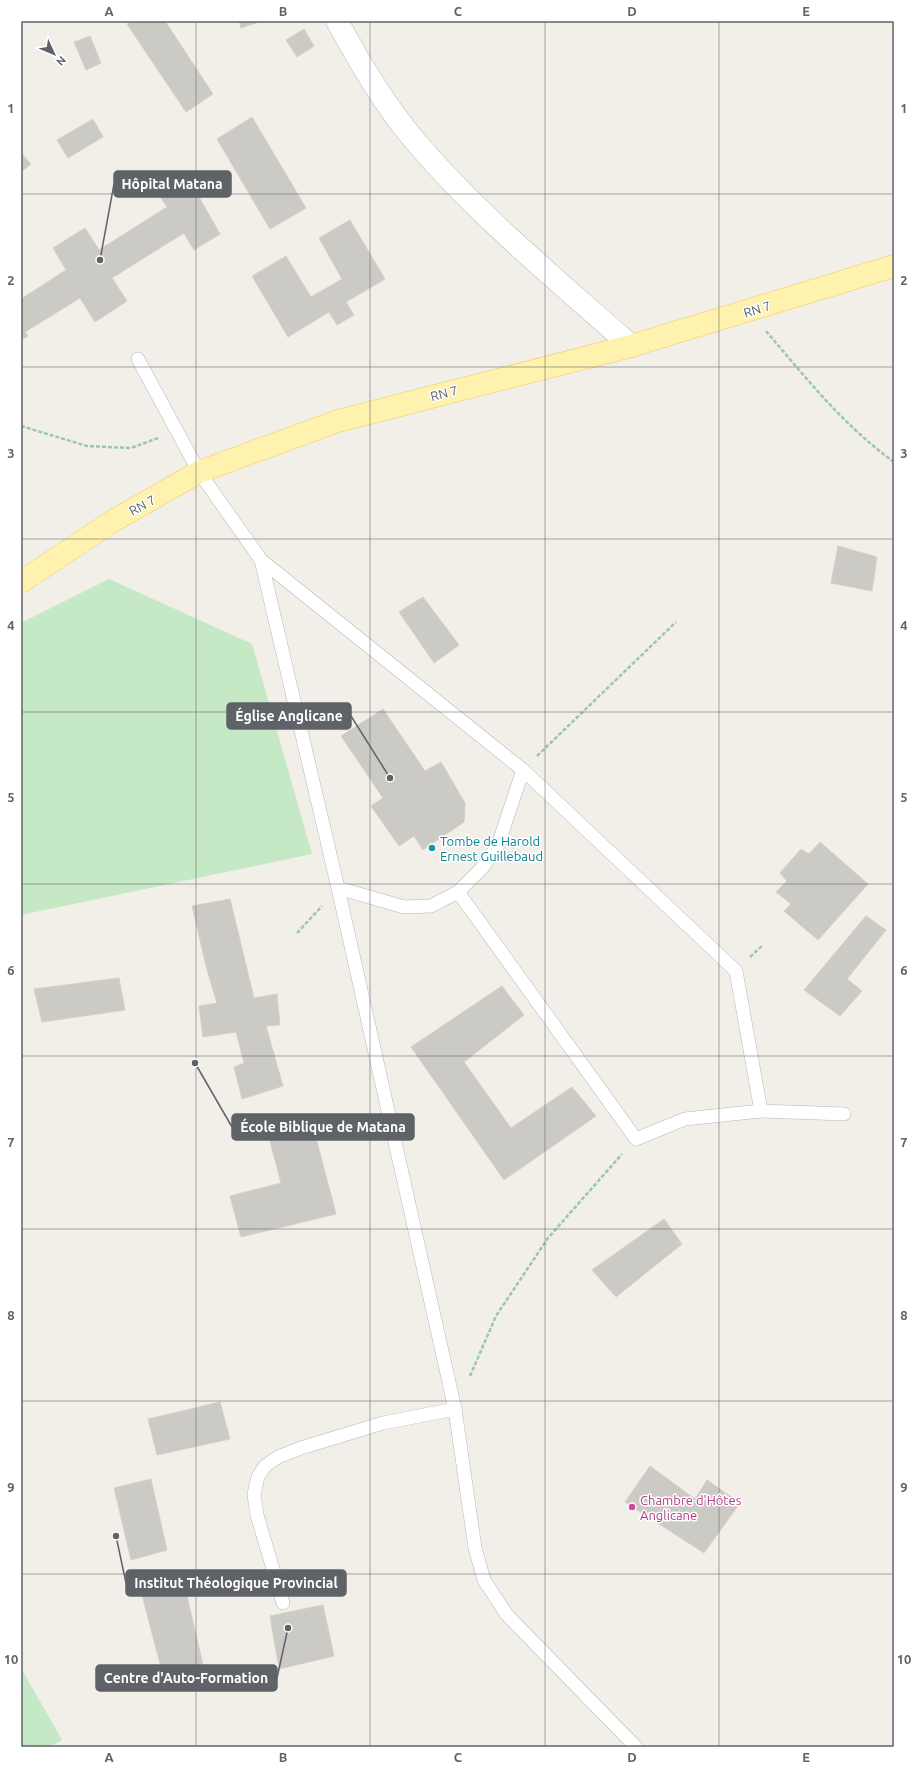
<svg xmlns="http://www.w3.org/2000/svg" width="915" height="1768" font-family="Ubuntu,sans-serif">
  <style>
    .green { fill: #c5e8c5 }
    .building { fill: #cccac5; stroke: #d6d1c6 }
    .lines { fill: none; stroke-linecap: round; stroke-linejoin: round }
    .service-casing { stroke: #b5b8bc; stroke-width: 14 }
    .minor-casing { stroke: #b5b8bc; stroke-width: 23 }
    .primary-casing { stroke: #f2c960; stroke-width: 23 }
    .path { stroke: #9cc7a9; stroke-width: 2.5; stroke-dasharray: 4 2; stroke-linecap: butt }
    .service { stroke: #fff; stroke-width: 13 }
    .minor { stroke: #fff; stroke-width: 22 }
    .primary { stroke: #fff2af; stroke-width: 22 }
    .grid { fill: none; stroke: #5f6368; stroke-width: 1; stroke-opacity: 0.55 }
    .culture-dot { fill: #0f9aa8; stroke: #fff; stroke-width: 1.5 }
    .hotel-dot { fill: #d1479c; stroke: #fff; stroke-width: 1.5 }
    .labels { text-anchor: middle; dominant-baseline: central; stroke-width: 3; stroke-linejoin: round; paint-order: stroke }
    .street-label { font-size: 13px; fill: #5f6368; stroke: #fff }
    .culture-label { font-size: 13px; fill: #0d838f; stroke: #fff; text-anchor: start }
    .hotel-label { font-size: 13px; fill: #b23c85; stroke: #fff; text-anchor: start }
    .leader { fill: none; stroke: #5f6368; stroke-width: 1.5 }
    .callout-dot { fill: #5f6368; stroke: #fff; stroke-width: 1.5 }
    .callout { fill: #5f6368; stroke: #5f6368; stroke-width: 1.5 }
    .callout-label { font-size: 14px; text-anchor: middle; font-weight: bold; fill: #fff }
    .neatline { fill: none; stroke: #5f6368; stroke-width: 1.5 }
    .grid-label { font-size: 13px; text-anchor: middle; font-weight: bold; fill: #5f6368 }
  </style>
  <rect width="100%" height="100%" fill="#f1efe8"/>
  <!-- green -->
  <g class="green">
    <path d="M 109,579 L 252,644 L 312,854 L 21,915 L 21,623 Z"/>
    <path d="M 21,1668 L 62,1740 L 50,1747 L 21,1747 Z"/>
  </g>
  <!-- building -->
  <g class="building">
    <path d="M 132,21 L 165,21 L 213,94 L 186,112 L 127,24 Z"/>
    <path d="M 239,21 L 262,21 L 241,28 Z"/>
    <path d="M 304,29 L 314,46 L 297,57 L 286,40 Z"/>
    <path d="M 90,36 L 101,63 L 86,70 L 74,42 Z"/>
    <path d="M 252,117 L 306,208 L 270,229 L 217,139 Z"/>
    <path d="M 93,119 L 103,137 L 68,158 L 57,140 Z"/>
    <path d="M 21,153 L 31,164 L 21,172 Z"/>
    <path d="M 180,171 L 193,191 L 195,190 L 220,234 L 194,250 L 184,233 L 112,278 L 127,301 L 95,322 L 80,298 L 25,332 L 28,336 L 21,340 L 21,299 L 66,270 L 53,248 L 85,228 L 99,250 L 167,207 L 154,187 Z"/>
    <path d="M 350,220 L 385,279 L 346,302 L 354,315 L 337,325 L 329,312 L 288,337 L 252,276 L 286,256 L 311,297 L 342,279 L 319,238 Z"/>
    <path d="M 838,546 L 877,557 L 872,591 L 831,583 Z"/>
    <path d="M 423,597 L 459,645 L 434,663 L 399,612 Z"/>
    <path d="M 383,709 L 425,771 L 441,762 L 465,803 L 464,822 L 423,850 L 414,836 L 399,846 L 371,806 L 383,798 L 341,736 Z"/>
    <path d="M 820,842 L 868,884 L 818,940 L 784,911 L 791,904 L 776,892 L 787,881 L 780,873 L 801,849 L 809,854 Z"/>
    <path d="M 230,899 L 254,998 L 277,994 L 280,1025 L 266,1026 L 283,1086 L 242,1099 L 234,1067 L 244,1063 L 236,1032 L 203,1037 L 199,1006 L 217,1003 L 207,970 L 192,906 Z"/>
    <path d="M 866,916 L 886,930 L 847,979 L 862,991 L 840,1016 L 804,990 Z"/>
    <path d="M 119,978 L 125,1010 L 42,1022 L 34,989 Z"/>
    <path d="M 502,986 L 524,1015 L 464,1062 L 511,1128 L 572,1087 L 596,1116 L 504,1180 L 411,1047 Z"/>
    <path d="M 310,1115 L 336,1214 L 241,1237 L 230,1196 L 281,1183 L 266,1126 Z"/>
    <path d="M 664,1219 L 682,1244 L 616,1297 L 592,1270 Z"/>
    <path d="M 220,1402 L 230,1439 L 157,1455 L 148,1419 Z"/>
    <path d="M 650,1466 L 695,1499 L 707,1480 L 740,1503 L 704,1553 L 625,1502 Z"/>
    <path d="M 151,1479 L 167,1550 L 131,1560 L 114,1488 Z"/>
    <path d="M 183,1579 L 207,1682 L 166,1687 L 140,1587 Z"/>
    <path d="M 323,1605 L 334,1656 L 279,1669 L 270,1616 Z"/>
  </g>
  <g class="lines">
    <!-- service casing -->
    <g class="service-casing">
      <g id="service">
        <path d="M 138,359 L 199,472 L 261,560 L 523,770 L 736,971 L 761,1111 L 685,1119 L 636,1139 L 458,892 L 431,906 L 404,907 L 338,888"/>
        <path d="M 261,560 L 338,888 L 455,1409 L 475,1548 L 484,1580 L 507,1615 L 636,1747"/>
        <path d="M 458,892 L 482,868 L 498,845 L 523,770"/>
        <path d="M 761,1111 L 844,1114"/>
        <path d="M 283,1603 L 257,1515 L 254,1494 L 258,1477 L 265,1466 L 278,1457 L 301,1448 L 383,1423 L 455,1409"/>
      </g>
    </g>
    <!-- minor casing -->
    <g class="minor-casing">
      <path id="minor" d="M 337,21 C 360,63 385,106 416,142 C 480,217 557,280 631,346"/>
    </g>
    <!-- primary casing -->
    <g class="primary-casing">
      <path id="primary" d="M 21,582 L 113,521 L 199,472 L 338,421 L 631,346 L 894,266"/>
    </g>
    <!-- path -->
    <g class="path">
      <path d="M 766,331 C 806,378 844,426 894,462"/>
      <path d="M 21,426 L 87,446 L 131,448 L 158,438"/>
      <path d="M 537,756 L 676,622"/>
      <path d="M 297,933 L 322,906"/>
      <path d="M 750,957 L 763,945"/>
      <path d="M 470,1376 L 496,1316 L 548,1238 L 622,1154"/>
    </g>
    <!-- service -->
    <use href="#service" class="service"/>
    <!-- minor -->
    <use href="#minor" class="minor"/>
    <!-- primary -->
    <use href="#primary" class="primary"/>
  </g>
  <!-- grid -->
  <path class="grid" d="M 196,21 L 196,1747M 370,21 L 370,1747M 545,21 L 545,1747M 719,21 L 719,1747M 21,194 L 894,194M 21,367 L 894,367M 21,539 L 894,539M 21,712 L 894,712M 21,884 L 894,884M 21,1056 L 894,1056M 21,1229 L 894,1229M 21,1401 L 894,1401M 21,1574 L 894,1574"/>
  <!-- markers -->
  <circle class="culture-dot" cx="432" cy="848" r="4"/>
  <circle class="hotel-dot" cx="632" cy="1507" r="4"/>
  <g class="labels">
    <!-- street labels -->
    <g class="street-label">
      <text transform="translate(757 309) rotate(-17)">RN 7</text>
      <text transform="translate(444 393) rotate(-14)">RN 7</text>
      <text transform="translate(142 505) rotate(-29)">RN 7</text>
    </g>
    <!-- culture labels -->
    <g class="culture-label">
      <text x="440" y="841">Tombe de Harold<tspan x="440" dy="15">Ernest Guillebaud</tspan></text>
    </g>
    <!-- hotel labels -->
    <g class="hotel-label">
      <text x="640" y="1500">Chambre d'Hôtes<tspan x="640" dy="15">Anglicane</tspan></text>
    </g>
  </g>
  <!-- callouts -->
  <path class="leader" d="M100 260L114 184M390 778L351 716M195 1063L232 1127M116 1536L126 1583M288 1628L277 1678"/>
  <g class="callout-dot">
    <circle cx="100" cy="260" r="4"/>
    <circle cx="390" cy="778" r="4"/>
    <circle cx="195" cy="1063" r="4"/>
    <circle cx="116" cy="1536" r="4"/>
    <circle cx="288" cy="1628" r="4"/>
  </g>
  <g class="callout">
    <rect x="114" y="171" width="117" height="26" rx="4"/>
    <rect x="227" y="703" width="124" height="26" rx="4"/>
    <rect x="232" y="1114" width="182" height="26" rx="4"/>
    <rect x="126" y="1570" width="220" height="26" rx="4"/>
    <rect x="96" y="1665" width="181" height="26" rx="4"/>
  </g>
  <g class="callout-label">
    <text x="172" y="189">Hôpital Matana</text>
    <text x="289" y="721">Église Anglicane</text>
    <text x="323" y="1132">École Biblique de Matana</text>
    <text x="236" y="1588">Institut Théologique Provincial</text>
    <text x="186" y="1683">Centre d'Auto-Formation</text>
  </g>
  <!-- border -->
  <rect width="915" height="1768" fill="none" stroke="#ffffff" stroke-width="44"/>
  <!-- north arrow -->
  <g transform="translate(54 54) rotate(134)" stroke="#ffffff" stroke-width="3" paint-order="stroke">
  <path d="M0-3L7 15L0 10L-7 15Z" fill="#5f6368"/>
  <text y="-6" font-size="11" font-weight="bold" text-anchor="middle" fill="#5f6368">N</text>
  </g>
  <rect x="22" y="22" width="871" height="1724" class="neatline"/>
  <g class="grid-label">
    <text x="109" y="16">A</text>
    <text x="283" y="16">B</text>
    <text x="458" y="16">C</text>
    <text x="632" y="16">D</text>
    <text x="806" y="16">E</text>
    <text x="11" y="113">1</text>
    <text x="904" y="113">1</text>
    <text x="11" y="285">2</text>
    <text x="904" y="285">2</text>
    <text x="11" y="458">3</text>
    <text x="904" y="458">3</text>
    <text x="11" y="630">4</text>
    <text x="904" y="630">4</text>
    <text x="11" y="802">5</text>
    <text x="904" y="802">5</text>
    <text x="11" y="975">6</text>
    <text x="904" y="975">6</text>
    <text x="11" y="1147">7</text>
    <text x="904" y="1147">7</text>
    <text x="11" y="1320">8</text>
    <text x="904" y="1320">8</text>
    <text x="11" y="1492">9</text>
    <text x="904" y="1492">9</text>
    <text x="11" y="1664">10</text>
    <text x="904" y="1664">10</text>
    <text x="109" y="1762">A</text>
    <text x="283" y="1762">B</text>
    <text x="458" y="1762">C</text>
    <text x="632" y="1762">D</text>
    <text x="806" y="1762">E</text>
  </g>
</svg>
